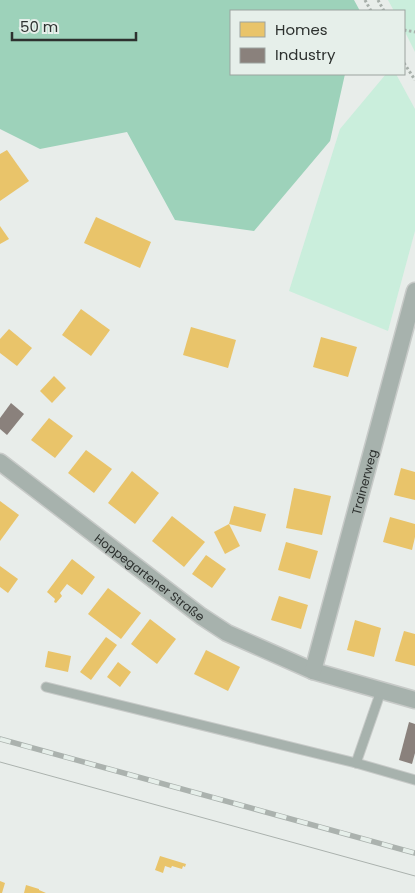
<svg xmlns="http://www.w3.org/2000/svg" width="415" height="893" font-family="Poppins,sans-serif">
  <style>
    .green { fill: #caeedc }
    .forest { fill: #9dd2ba }
    .homes { fill: #e9c46a }
    .industry { fill: #8a817c }
    .lines { fill: none; stroke-linecap: round; stroke-linejoin: round }
    .service-casing { stroke: #c7cac8; stroke-width: 11 }
    .minor-casing { stroke: #c7cac8; stroke-width: 19 }
    .path { stroke: #a7afaa; stroke-width: 3; stroke-dasharray: 2.5 2.5; stroke-linecap: butt }
    .service { stroke: #a7b2ad; stroke-width: 9 }
    .minor { stroke: #a7b2ad; stroke-width: 16 }
    .tram { stroke: #abb2ae; stroke-width: 1 }
    .rail-casing { stroke: #abb2ae; stroke-width: 5.5 }
    .rail { stroke: #e6efea; stroke-width: 4; stroke-dasharray: 11; stroke-linecap: butt }
    .labels { text-anchor: middle; dominant-baseline: central; stroke-width: 5; stroke-linejoin: round; paint-order: stroke }
    .street-label { font-size: 12px; fill: #2d312f; stroke: #e6efea }
  </style>
  <rect width="100%" height="100%" fill="#e8edea"/>
  <!-- green -->
  <g class="green">
    <path d="M 388,0 L 415,0 L 415,52 L 404,30 L 404,11 L 394,11 Z"/>
    <path d="M 386,74 L 396,74 L 415,109 L 415,231 L 388,331 L 289,291 L 340,129 Z"/>
  </g>
  <!-- forest -->
  <path class="forest" d="M 0,0 L 354,0 L 360,11 L 231,11 L 231,74 L 345,74 L 330,141 L 254,231 L 175,220 L 127,132 L 40,149 L 0,129 Z"/>
  <!-- homes -->
  <g class="homes">
    <path d="M 7,150 L 29,181 L 0,201 L 0,154 Z"/>
    <path d="M 96,217 L 151,242 L 140,268 L 84,243 Z"/>
    <path d="M 0,226 L 9,239 L 0,244 Z"/>
    <path d="M 81,309 L 110,330 L 91,356 L 62,335 Z"/>
    <path d="M 191,327 L 236,340 L 228,368 L 183,355 Z"/>
    <path d="M 9,329 L 32,348 L 17,366 L 0,353 L 0,339 Z"/>
    <path d="M 321,337 L 357,347 L 348,377 L 313,367 Z"/>
    <path d="M 54,376 L 66,388 L 52,403 L 40,391 Z"/>
    <path d="M 49,418 L 73,436 L 55,458 L 31,440 Z"/>
    <path d="M 86,450 L 112,469 L 94,493 L 68,473 Z"/>
    <path d="M 401,468 L 415,472 L 415,500 L 394,495 Z"/>
    <path d="M 132,471 L 159,493 L 135,524 L 108,503 Z"/>
    <path d="M 294,488 L 331,496 L 322,535 L 286,528 Z"/>
    <path d="M 0,501 L 19,515 L 0,541 Z"/>
    <path d="M 234,506 L 266,514 L 261,532 L 229,524 Z"/>
    <path d="M 172,516 L 205,542 L 184,567 L 152,541 Z"/>
    <path d="M 390,517 L 415,524 L 415,537 L 412,550 L 383,542 Z"/>
    <path d="M 229,524 L 240,546 L 225,554 L 214,532 Z"/>
    <path d="M 286,542 L 318,551 L 310,579 L 278,570 Z"/>
    <path d="M 206,555 L 226,569 L 212,588 L 192,574 Z"/>
    <path d="M 72,559 L 95,577 L 82,595 L 67,584 L 60,593 L 62,596 L 56,603 L 54,602 L 55,599 L 47,592 Z"/>
    <path d="M 0,566 L 18,579 L 8,593 L 0,587 Z"/>
    <path d="M 108,588 L 141,613 L 121,639 L 88,614 Z"/>
    <path d="M 279,596 L 308,605 L 301,629 L 271,620 Z"/>
    <path d="M 150,619 L 176,639 L 157,664 L 131,644 Z"/>
    <path d="M 355,620 L 381,628 L 374,657 L 347,650 Z"/>
    <path d="M 404,631 L 415,634 L 415,666 L 395,661 Z"/>
    <path d="M 106,637 L 117,645 L 91,680 L 80,672 Z"/>
    <path d="M 206,650 L 240,667 L 228,691 L 194,674 Z"/>
    <path d="M 48,651 L 71,656 L 68,672 L 45,667 Z"/>
    <path d="M 118,662 L 131,672 L 120,687 L 107,677 Z"/>
    <path d="M 160,856 L 186,864 L 185,867 L 183,866 L 182,869 L 172,866 L 171,868 L 165,866 L 163,873 L 155,870 Z"/>
    <path d="M 0,881 L 5,883 L 2,893 L 0,893 Z"/>
    <path d="M 26,885 L 39,889 L 39,890 L 46,893 L 24,893 Z"/>
  </g>
  <!-- industry -->
  <g class="industry">
    <path d="M 11,403 L 24,414 L 7,435 L 0,429 L 0,418 Z"/>
    <path d="M 409,722 L 415,724 L 415,753 L 412,764 L 399,760 Z"/>
  </g>
  <g class="lines">
    <!-- service casing -->
    <g class="service-casing">
      <g id="service">
        <path d="M 46,687 L 356,763 L 415,780"/>
        <path d="M 356,763 L 381,691"/>
      </g>
    </g>
    <!-- minor casing -->
    <g class="minor-casing">
      <g id="minor">
        <path id="s1" d="M 0,462 L 201,616 L 227,633 L 313,671 L 415,700"/>
        <path id="s2" d="M 313,671 L 415,291"/>
      </g>
    </g>
    <!-- path -->
    <g class="path">
      <path d="M 365,0 L 371,11"/>
      <path d="M 378,0 L 384,11"/>
      <path d="M 404,30 L 415,32"/>
      <path d="M 404,63 L 415,80"/>
    </g>
    <!-- service -->
    <use href="#service" class="service"/>
    <!-- minor -->
    <use href="#minor" class="minor"/>
    <!-- tram -->
    <path class="tram" d="M 0,762 L 415,876"/>
    <!-- rail casing -->
    <g class="rail-casing">
      <path id="rail" d="M 0,739 L 415,853"/>
    </g>
    <!-- rail -->
    <use href="#rail" class="rail"/>
  </g>
  <g class="labels">
    <!-- street labels -->
    <g class="street-label">
      <text stroke="none"><textPath href="#s2" startOffset="196">Trainerweg</textPath></text>
      <text stroke="none"><textPath href="#s1" startOffset="189">Hoppegartener Straße</textPath></text>
    </g>
  </g>
  <!-- legend -->
  <rect x="230" y="10" width="175" height="65" fill="#e6efea" stroke="#9ca39f"/>
  <rect x="240" y="22" width="25" height="15" fill="#e9c46a" stroke="#9ca39f"/>
  <text x="275" y="35" font-size="15" fill="#2d312f">Homes</text>
  <rect x="240" y="48" width="25" height="15" fill="#8a817c" stroke="#9ca39f"/>
  <text x="275" y="60" font-size="15" fill="#2d312f">Industry</text>
  <!-- scale -->
  <path d="M12 32v8h124v-8" fill="none" stroke="#2d312f" stroke-width="2.5"/>
  <text x="20" y="32" font-size="15" fill="#2d312f" stroke="#e6efea" stroke-width="4" paint-order="stroke">50 m</text>
</svg>
